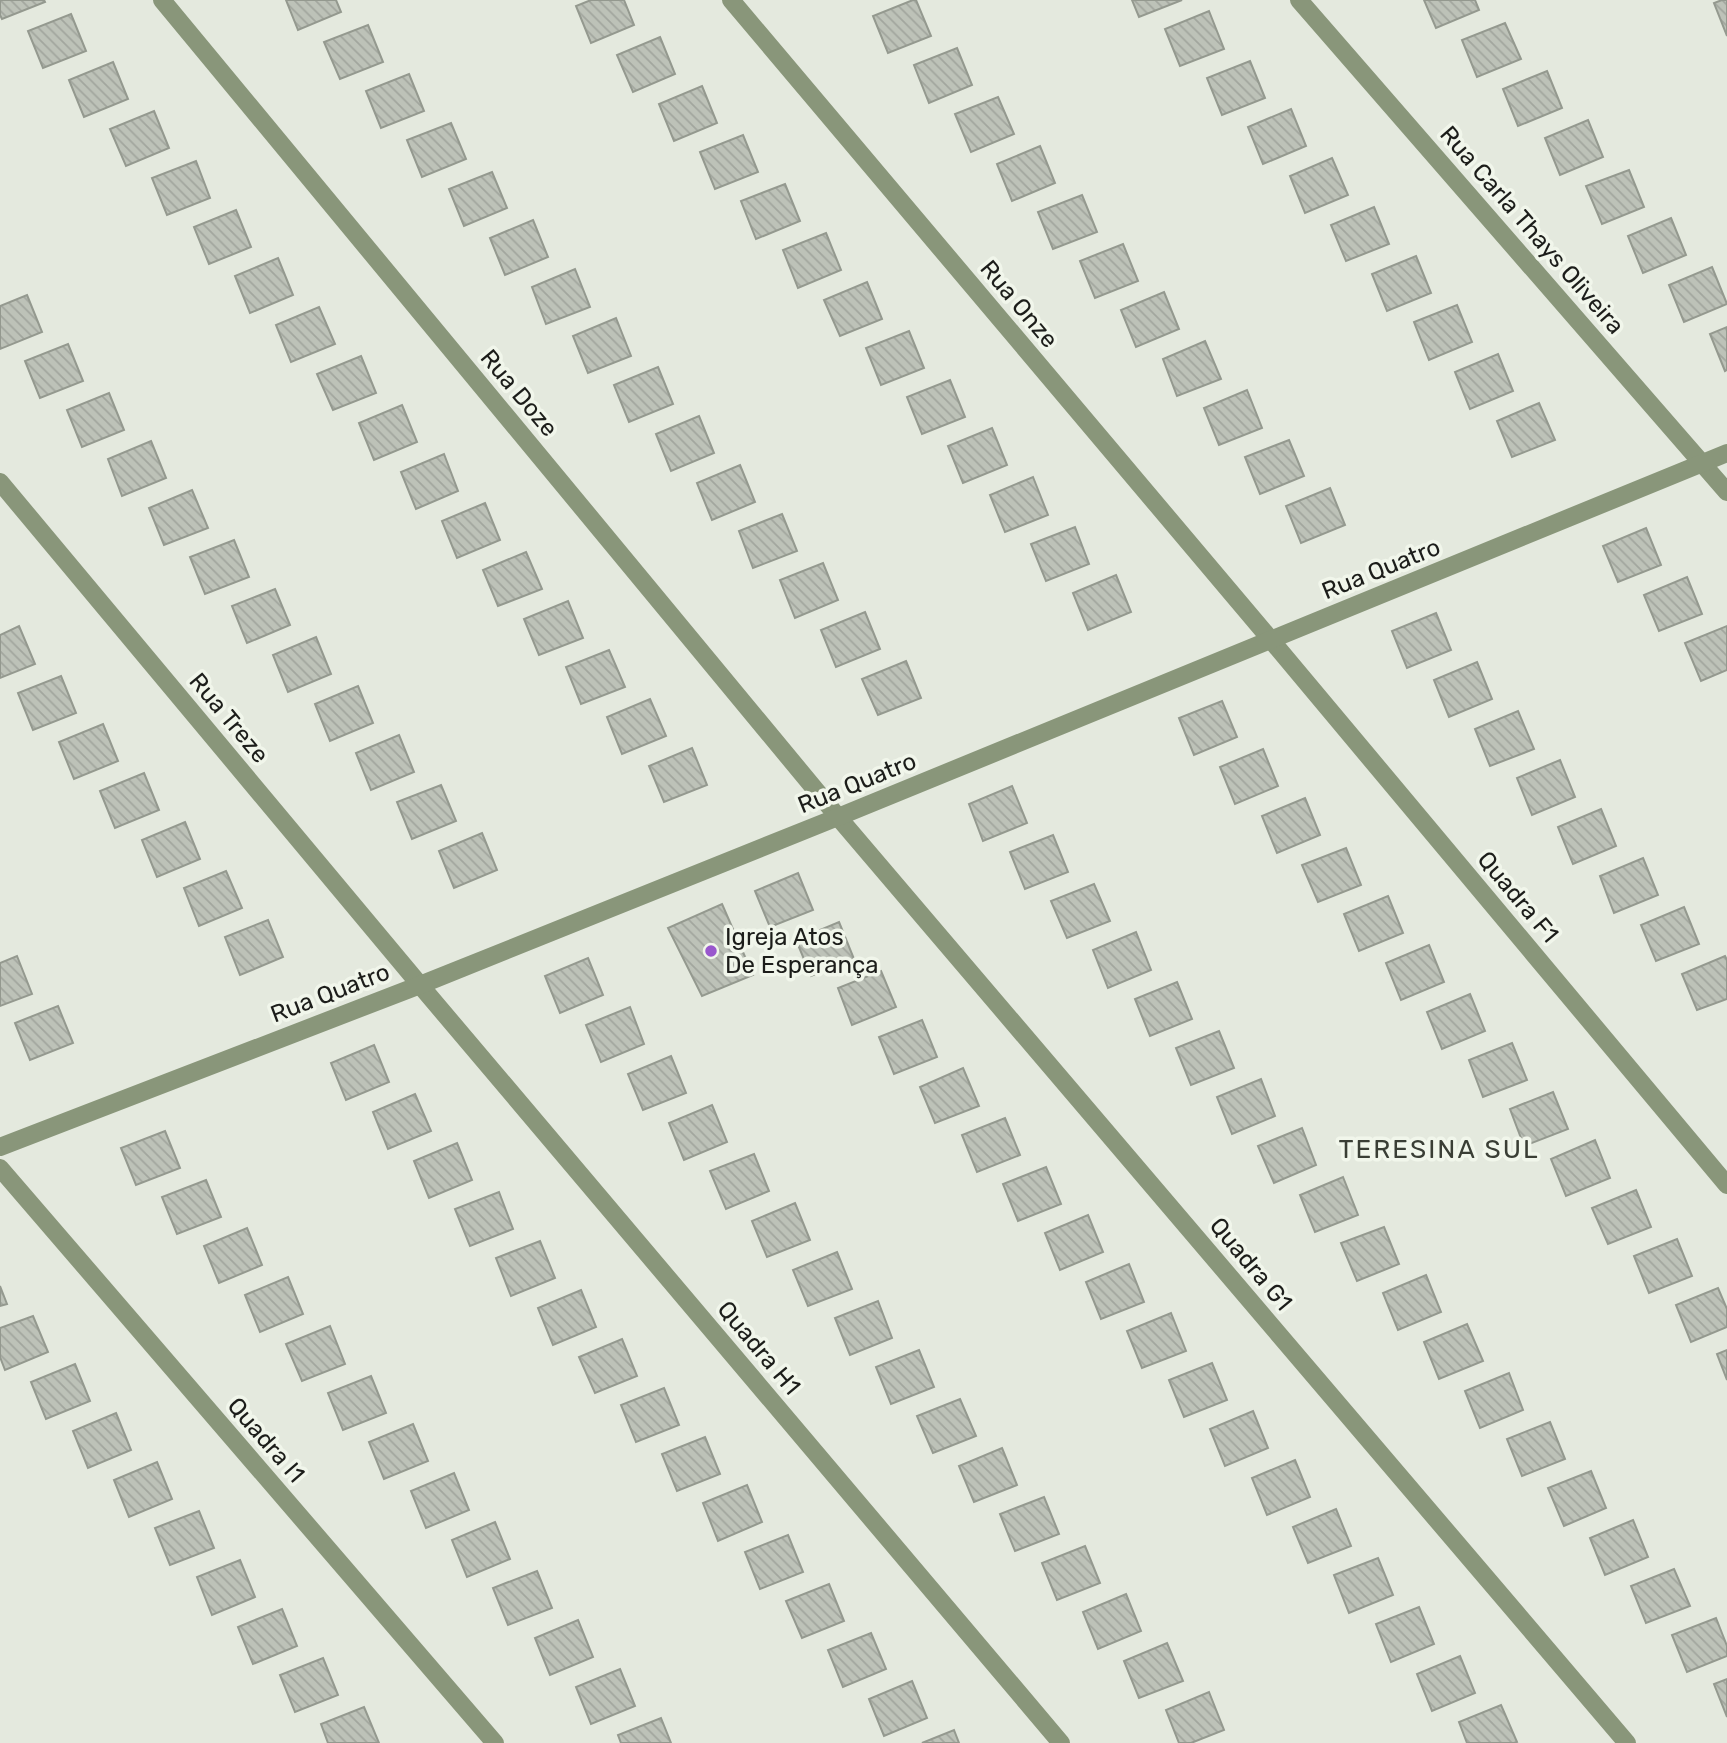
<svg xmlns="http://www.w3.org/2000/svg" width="1727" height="1743" font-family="Rubik,sans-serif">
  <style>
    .building { fill: url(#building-back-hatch); stroke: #94998f; stroke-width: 2 }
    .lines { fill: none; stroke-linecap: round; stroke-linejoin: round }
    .street { stroke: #89967a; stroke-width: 18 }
    .poi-dot { fill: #9957cd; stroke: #f1f6eb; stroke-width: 2.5 }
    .labels { text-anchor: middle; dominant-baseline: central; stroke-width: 7; stroke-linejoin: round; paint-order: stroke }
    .street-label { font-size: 24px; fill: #1c1d1a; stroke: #f1f6eb }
    .poi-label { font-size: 24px; fill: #1c1d1a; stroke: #f1f6eb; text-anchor: start }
    .neighbourhood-label { font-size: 26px; letter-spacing: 2px; fill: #3a3e35; stroke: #f1f6eb }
  </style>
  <defs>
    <pattern id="building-back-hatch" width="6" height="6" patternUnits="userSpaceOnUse" patternTransform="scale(1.75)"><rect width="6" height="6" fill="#bdc2b8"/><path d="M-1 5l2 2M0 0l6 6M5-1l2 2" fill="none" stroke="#a2a69e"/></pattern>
  </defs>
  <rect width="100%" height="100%" fill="#e4e9de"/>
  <!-- building -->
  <g class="building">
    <path d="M 0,0 L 44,0 L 45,2 L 2,19 L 0,15 Z"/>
    <path d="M 286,0 L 336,0 L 341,12 L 298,30 Z"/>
    <path d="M 591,0 L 624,0 L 634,25 L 591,43 L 576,6 Z"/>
    <path d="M 913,0 L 916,0 L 931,36 L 888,53 L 873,16 Z"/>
    <path d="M 1132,0 L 1182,0 L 1139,17 Z"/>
    <path d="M 1424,0 L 1475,0 L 1479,10 L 1436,28 Z"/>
    <path d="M 1722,0 L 1727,0 L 1727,36 L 1714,3 Z"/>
    <path d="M 1209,11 L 1224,49 L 1180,66 L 1165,29 Z"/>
    <path d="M 71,14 L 86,51 L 43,68 L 28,31 Z"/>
    <path d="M 1505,23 L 1521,59 L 1477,77 L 1462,40 Z"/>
    <path d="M 368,25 L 383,62 L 340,79 L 324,42 Z"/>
    <path d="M 660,37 L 675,74 L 633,92 L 617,55 Z"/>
    <path d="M 957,48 L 972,85 L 929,103 L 914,65 Z"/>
    <path d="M 1250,61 L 1265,98 L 1222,115 L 1207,78 Z"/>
    <path d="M 113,62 L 128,99 L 84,117 L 69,80 Z"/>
    <path d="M 1547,71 L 1562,108 L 1518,126 L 1503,89 Z"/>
    <path d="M 409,74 L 424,111 L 381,128 L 366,91 Z"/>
    <path d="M 702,86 L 717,123 L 674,141 L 659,104 Z"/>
    <path d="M 998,97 L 1014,134 L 971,152 L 955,114 Z"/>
    <path d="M 1291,109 L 1306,146 L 1263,164 L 1248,127 Z"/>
    <path d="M 154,111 L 169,148 L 126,166 L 110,129 Z"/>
    <path d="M 1588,120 L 1603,157 L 1560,175 L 1545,138 Z"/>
    <path d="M 451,123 L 466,159 L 422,177 L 407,140 Z"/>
    <path d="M 743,135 L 758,172 L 715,189 L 700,152 Z"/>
    <path d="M 1040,146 L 1055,183 L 1012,201 L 997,164 Z"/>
    <path d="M 1332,158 L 1348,195 L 1305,213 L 1290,176 Z"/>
    <path d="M 196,161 L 210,198 L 167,215 L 152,178 Z"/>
    <path d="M 1629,170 L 1644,207 L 1602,224 L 1586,186 Z"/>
    <path d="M 492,172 L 507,208 L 464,226 L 449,189 Z"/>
    <path d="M 785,184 L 800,221 L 756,239 L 741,201 Z"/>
    <path d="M 1082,195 L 1097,232 L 1053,249 L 1038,212 Z"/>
    <path d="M 1374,207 L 1389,244 L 1346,261 L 1331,225 Z"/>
    <path d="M 236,210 L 251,247 L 209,264 L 194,227 Z"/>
    <path d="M 1671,218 L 1686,255 L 1643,273 L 1628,236 Z"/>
    <path d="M 533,220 L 548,257 L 505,275 L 490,238 Z"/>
    <path d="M 826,233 L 841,270 L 798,288 L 783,250 Z"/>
    <path d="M 1123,244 L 1138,281 L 1095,298 L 1080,261 Z"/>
    <path d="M 1416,256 L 1431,293 L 1387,311 L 1372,274 Z"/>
    <path d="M 278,258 L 293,295 L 250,313 L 235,276 Z"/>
    <path d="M 1712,267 L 1727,304 L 1684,322 L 1669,285 Z"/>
    <path d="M 575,269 L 590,307 L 546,324 L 532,287 Z"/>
    <path d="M 867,282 L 882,319 L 840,336 L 824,300 Z"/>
    <path d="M 1164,292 L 1179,329 L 1136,347 L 1121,310 Z"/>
    <path d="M 27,295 L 42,332 L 0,349 L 0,306 Z"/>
    <path d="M 1457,305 L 1472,342 L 1429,360 L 1414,322 Z"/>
    <path d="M 319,307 L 335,344 L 291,362 L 276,325 Z"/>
    <path d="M 616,318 L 631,356 L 588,373 L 573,336 Z"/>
    <path d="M 1727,327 L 1727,370 L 1725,371 L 1710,334 Z"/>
    <path d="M 909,331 L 924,368 L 881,385 L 866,348 Z"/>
    <path d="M 1205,341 L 1221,379 L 1177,396 L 1163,359 Z"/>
    <path d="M 68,344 L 83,381 L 40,398 L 25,361 Z"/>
    <path d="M 1498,354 L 1513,391 L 1470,409 L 1455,372 Z"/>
    <path d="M 361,356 L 376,393 L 333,410 L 317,374 Z"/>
    <path d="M 658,367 L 673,404 L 629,422 L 614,385 Z"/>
    <path d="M 950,380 L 965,417 L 922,434 L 907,397 Z"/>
    <path d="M 1247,390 L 1262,428 L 1219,445 L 1204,408 Z"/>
    <path d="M 109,393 L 124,430 L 82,447 L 67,410 Z"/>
    <path d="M 1539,403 L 1555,440 L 1512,457 L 1497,421 Z"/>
    <path d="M 402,405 L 417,442 L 374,460 L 359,423 Z"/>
    <path d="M 699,416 L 714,453 L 671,471 L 656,434 Z"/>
    <path d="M 992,428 L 1007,465 L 963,483 L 948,446 Z"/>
    <path d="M 1289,440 L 1304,476 L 1260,494 L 1245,457 Z"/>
    <path d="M 151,441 L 166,478 L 122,496 L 108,459 Z"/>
    <path d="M 444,454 L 458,491 L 416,509 L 401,472 Z"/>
    <path d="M 740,465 L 755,502 L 712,520 L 697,483 Z"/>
    <path d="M 1033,477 L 1048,515 L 1005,532 L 990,495 Z"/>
    <path d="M 1330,488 L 1345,525 L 1301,543 L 1286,506 Z"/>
    <path d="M 192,490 L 208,528 L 164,545 L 149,508 Z"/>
    <path d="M 485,503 L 500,540 L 457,558 L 442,521 Z"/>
    <path d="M 782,514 L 797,551 L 753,568 L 739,531 Z"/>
    <path d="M 1075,527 L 1089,564 L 1046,581 L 1031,544 Z"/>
    <path d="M 1646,528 L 1661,565 L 1618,582 L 1603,546 Z"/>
    <path d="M 234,540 L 249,577 L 205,594 L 190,557 Z"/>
    <path d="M 526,552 L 542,589 L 498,606 L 483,570 Z"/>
    <path d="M 823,563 L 838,600 L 795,618 L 780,580 Z"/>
    <path d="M 1116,575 L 1131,612 L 1088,630 L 1073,593 Z"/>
    <path d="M 1687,577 L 1702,614 L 1659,631 L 1644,595 Z"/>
    <path d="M 275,589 L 290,625 L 247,643 L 232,606 Z"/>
    <path d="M 568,601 L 583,638 L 539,655 L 524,619 Z"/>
    <path d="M 865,612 L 880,649 L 836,667 L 821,630 Z"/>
    <path d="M 1436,613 L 1451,650 L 1407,668 L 1392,631 Z"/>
    <path d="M 19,626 L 35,664 L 0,678 L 0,635 Z"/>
    <path d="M 1727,626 L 1727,670 L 1701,681 L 1685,643 Z"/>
    <path d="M 316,637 L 331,674 L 288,692 L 273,655 Z"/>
    <path d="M 609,650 L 625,687 L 581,704 L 566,667 Z"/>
    <path d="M 906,661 L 921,698 L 878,715 L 862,679 Z"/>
    <path d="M 1477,662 L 1492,699 L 1449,717 L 1434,680 Z"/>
    <path d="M 61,676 L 76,713 L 33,730 L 18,693 Z"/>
    <path d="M 358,686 L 373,723 L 330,741 L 315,704 Z"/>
    <path d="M 650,699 L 666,736 L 622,754 L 607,717 Z"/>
    <path d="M 1222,701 L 1237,737 L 1194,755 L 1179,718 Z"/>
    <path d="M 1518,711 L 1534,749 L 1490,766 L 1475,729 Z"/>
    <path d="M 103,724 L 118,761 L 74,779 L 59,742 Z"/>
    <path d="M 399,735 L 414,772 L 371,790 L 356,753 Z"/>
    <path d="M 692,748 L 707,785 L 664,802 L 649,766 Z"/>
    <path d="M 1263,749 L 1278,786 L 1235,804 L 1220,767 Z"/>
    <path d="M 1560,760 L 1575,797 L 1532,815 L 1517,778 Z"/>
    <path d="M 144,773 L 159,810 L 115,828 L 100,791 Z"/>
    <path d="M 441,785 L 456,821 L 412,839 L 397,802 Z"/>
    <path d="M 1012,786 L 1027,823 L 983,841 L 969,804 Z"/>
    <path d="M 1305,798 L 1320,835 L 1277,853 L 1262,816 Z"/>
    <path d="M 1601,809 L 1616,846 L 1573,864 L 1558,827 Z"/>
    <path d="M 185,822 L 200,859 L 157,877 L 142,840 Z"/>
    <path d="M 482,833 L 497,870 L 454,888 L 439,851 Z"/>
    <path d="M 1053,835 L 1068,872 L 1025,889 L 1010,852 Z"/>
    <path d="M 1346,848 L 1361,885 L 1318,902 L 1302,865 Z"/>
    <path d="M 1643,858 L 1658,895 L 1614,913 L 1600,876 Z"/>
    <path d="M 226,871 L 242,908 L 199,926 L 184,888 Z"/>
    <path d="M 798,873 L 813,910 L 770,927 L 755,891 Z"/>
    <path d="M 1094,884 L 1110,921 L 1067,938 L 1051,901 Z"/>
    <path d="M 1388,896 L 1403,933 L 1359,951 L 1344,914 Z"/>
    <path d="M 722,904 L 753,975 L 702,996 L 668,928 Z"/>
    <path d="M 1684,907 L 1699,944 L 1656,961 L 1641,925 Z"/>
    <path d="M 268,920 L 283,957 L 240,975 L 225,937 Z"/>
    <path d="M 839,922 L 854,959 L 811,976 L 796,940 Z"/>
    <path d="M 1136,932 L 1151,970 L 1108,988 L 1093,950 Z"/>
    <path d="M 1429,945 L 1444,982 L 1401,1000 L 1386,963 Z"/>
    <path d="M 17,956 L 32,994 L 0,1006 L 0,963 Z"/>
    <path d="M 1725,956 L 1727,960 L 1727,999 L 1697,1010 L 1682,974 Z"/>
    <path d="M 588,958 L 603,995 L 560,1013 L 545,976 Z"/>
    <path d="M 881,971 L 896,1007 L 852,1025 L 838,988 Z"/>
    <path d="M 1177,982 L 1192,1019 L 1150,1036 L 1135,999 Z"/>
    <path d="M 1470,994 L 1485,1031 L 1442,1049 L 1427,1012 Z"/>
    <path d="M 58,1006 L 73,1043 L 30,1060 L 15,1023 Z"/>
    <path d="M 630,1007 L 644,1044 L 601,1062 L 586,1025 Z"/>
    <path d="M 922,1020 L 937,1057 L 894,1074 L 879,1037 Z"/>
    <path d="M 1219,1031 L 1234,1068 L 1191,1085 L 1176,1048 Z"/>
    <path d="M 1512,1043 L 1527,1080 L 1483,1097 L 1469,1060 Z"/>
    <path d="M 374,1045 L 389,1082 L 346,1100 L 331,1063 Z"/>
    <path d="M 671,1056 L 686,1093 L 643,1110 L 628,1074 Z"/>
    <path d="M 963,1068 L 979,1106 L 935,1123 L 920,1087 Z"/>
    <path d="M 1261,1079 L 1275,1116 L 1232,1134 L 1217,1097 Z"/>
    <path d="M 1553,1092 L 1568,1129 L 1524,1146 L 1510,1109 Z"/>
    <path d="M 415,1094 L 431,1131 L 388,1149 L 373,1112 Z"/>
    <path d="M 712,1105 L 727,1142 L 684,1160 L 669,1123 Z"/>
    <path d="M 1005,1118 L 1020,1155 L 977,1172 L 962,1135 Z"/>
    <path d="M 1302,1128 L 1316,1165 L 1274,1183 L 1258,1146 Z"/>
    <path d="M 165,1131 L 180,1168 L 136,1185 L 121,1148 Z"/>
    <path d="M 1595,1140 L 1610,1178 L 1566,1196 L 1551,1159 Z"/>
    <path d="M 457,1143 L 472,1180 L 429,1198 L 414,1161 Z"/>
    <path d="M 754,1154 L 769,1191 L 726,1209 L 710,1171 Z"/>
    <path d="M 1046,1167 L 1061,1204 L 1018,1221 L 1003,1184 Z"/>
    <path d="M 1343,1177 L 1358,1215 L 1315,1232 L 1300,1195 Z"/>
    <path d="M 206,1180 L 221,1217 L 177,1234 L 162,1197 Z"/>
    <path d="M 1636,1190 L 1651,1227 L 1608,1244 L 1592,1208 Z"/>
    <path d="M 499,1192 L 513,1229 L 470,1246 L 455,1209 Z"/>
    <path d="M 795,1203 L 810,1240 L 767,1257 L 752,1221 Z"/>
    <path d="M 1088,1215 L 1103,1252 L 1060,1270 L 1045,1233 Z"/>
    <path d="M 1384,1227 L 1399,1264 L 1357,1281 L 1341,1243 Z"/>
    <path d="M 247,1228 L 262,1265 L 219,1283 L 204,1246 Z"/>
    <path d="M 1677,1239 L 1692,1276 L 1649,1293 L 1634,1256 Z"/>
    <path d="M 540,1241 L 555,1278 L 511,1296 L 496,1258 Z"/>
    <path d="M 837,1252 L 852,1289 L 808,1306 L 793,1270 Z"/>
    <path d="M 1129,1264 L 1144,1302 L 1101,1319 L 1086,1282 Z"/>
    <path d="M 1426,1275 L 1441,1312 L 1398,1330 L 1383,1293 Z"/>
    <path d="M 288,1277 L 303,1314 L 260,1332 L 245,1295 Z"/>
    <path d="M 0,1286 L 7,1304 L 0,1306 Z"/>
    <path d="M 1718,1288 L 1727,1309 L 1727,1327 L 1691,1342 L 1676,1305 Z"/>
    <path d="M 581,1290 L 596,1327 L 553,1345 L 538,1308 Z"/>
    <path d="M 878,1301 L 892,1338 L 850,1355 L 835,1318 Z"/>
    <path d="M 1171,1313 L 1186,1351 L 1142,1368 L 1127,1331 Z"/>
    <path d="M 33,1316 L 48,1352 L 5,1370 L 0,1357 L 0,1328 Z"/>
    <path d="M 1467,1324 L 1483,1361 L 1439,1379 L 1424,1342 Z"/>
    <path d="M 330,1326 L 345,1364 L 302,1381 L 286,1344 Z"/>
    <path d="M 622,1339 L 637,1376 L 595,1393 L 579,1357 Z"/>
    <path d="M 919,1350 L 934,1387 L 891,1404 L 876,1367 Z"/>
    <path d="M 1727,1350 L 1727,1380 L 1717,1354 Z"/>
    <path d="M 1212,1363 L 1227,1400 L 1184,1417 L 1169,1380 Z"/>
    <path d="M 75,1364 L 90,1401 L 46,1419 L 31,1382 Z"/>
    <path d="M 1509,1373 L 1523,1410 L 1480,1428 L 1465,1391 Z"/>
    <path d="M 371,1376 L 386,1413 L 343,1430 L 328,1393 Z"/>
    <path d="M 664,1388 L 679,1425 L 636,1442 L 621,1405 Z"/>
    <path d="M 960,1399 L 976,1436 L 933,1453 L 917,1416 Z"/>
    <path d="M 1253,1411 L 1268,1448 L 1225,1466 L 1210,1429 Z"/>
    <path d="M 116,1413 L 131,1450 L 88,1468 L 73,1431 Z"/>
    <path d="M 1550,1422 L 1565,1459 L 1522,1476 L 1507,1439 Z"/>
    <path d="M 413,1424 L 428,1461 L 384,1479 L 369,1442 Z"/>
    <path d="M 705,1437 L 720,1474 L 677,1491 L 662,1454 Z"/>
    <path d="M 1002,1448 L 1017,1485 L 974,1502 L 959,1466 Z"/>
    <path d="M 1295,1460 L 1310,1497 L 1267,1515 L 1252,1478 Z"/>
    <path d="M 157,1462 L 172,1499 L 129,1517 L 114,1480 Z"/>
    <path d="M 1591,1471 L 1606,1508 L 1564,1526 L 1548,1488 Z"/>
    <path d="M 454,1473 L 469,1510 L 426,1528 L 411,1491 Z"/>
    <path d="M 747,1485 L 762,1522 L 718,1541 L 703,1503 Z"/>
    <path d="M 1044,1497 L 1059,1534 L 1015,1551 L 1000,1514 Z"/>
    <path d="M 1336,1509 L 1351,1546 L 1308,1563 L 1293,1527 Z"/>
    <path d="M 199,1511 L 214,1548 L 170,1565 L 155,1528 Z"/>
    <path d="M 1633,1520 L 1648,1557 L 1605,1575 L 1590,1538 Z"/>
    <path d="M 495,1522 L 510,1559 L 467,1577 L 452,1540 Z"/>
    <path d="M 788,1535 L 803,1572 L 760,1589 L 745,1552 Z"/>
    <path d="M 1085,1546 L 1100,1583 L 1057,1600 L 1042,1563 Z"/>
    <path d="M 1378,1558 L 1393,1595 L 1349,1613 L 1334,1575 Z"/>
    <path d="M 240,1560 L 255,1597 L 212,1615 L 197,1577 Z"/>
    <path d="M 1674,1569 L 1690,1606 L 1646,1623 L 1631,1586 Z"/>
    <path d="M 537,1571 L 552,1608 L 508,1625 L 493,1588 Z"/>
    <path d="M 829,1584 L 844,1621 L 802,1638 L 786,1601 Z"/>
    <path d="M 1126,1594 L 1141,1631 L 1098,1649 L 1083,1612 Z"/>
    <path d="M 1419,1607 L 1434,1644 L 1391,1662 L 1376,1624 Z"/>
    <path d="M 282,1609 L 297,1646 L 253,1664 L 238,1627 Z"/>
    <path d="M 1716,1618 L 1727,1646 L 1727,1656 L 1687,1672 L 1672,1635 Z"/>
    <path d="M 578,1620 L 593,1657 L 550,1675 L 535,1638 Z"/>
    <path d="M 871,1633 L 886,1669 L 843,1687 L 828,1650 Z"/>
    <path d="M 1167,1643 L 1183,1681 L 1139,1698 L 1124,1661 Z"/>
    <path d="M 1460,1656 L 1475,1693 L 1432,1711 L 1417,1674 Z"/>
    <path d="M 323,1658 L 338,1695 L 295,1712 L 280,1675 Z"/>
    <path d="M 620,1669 L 635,1706 L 591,1724 L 576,1687 Z"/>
    <path d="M 1727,1679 L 1727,1717 L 1714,1684 Z"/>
    <path d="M 912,1681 L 927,1718 L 884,1736 L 869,1699 Z"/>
    <path d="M 1209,1692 L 1224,1730 L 1191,1743 L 1179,1743 L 1166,1710 Z"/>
    <path d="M 1501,1705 L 1517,1742 L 1514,1743 L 1467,1743 L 1459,1722 Z"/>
    <path d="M 364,1707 L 379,1743 L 328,1743 L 321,1724 Z"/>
    <path d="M 661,1718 L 671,1743 L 621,1743 L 618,1735 Z"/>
    <path d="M 954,1730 L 959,1743 L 922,1743 Z"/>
  </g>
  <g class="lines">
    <!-- street -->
    <g class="street">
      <path d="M 162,0 L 838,817 L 1627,1743"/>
      <path d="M 731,0 L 1271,640 L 1727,1185"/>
      <path d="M 1299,0 L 1727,492"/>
      <path d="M 0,482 L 420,985 L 1061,1743"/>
      <path d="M 0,1147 L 420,985 L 838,817 L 1727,453"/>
      <path d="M 0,1168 L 495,1743"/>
    </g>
  </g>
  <!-- markers -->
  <circle class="poi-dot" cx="711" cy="951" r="7"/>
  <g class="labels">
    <!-- street labels -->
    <g class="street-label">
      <text transform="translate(1532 230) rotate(49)">Rua Carla Thays Oliveira</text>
      <text transform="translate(1019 304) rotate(50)">Rua Onze</text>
      <text transform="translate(519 393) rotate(50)">Rua Doze</text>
      <text transform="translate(1381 569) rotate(-22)">Rua Quatro</text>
      <text transform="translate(229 718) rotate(50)">Rua Treze</text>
      <text transform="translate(857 783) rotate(-22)">Rua Quatro</text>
      <text transform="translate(1518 897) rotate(50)">Quadra F1</text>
      <text transform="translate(330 993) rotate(-21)">Rua Quatro</text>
      <text transform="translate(1251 1264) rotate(50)">Quadra G1</text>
      <text transform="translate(759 1348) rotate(50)">Quadra H1</text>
      <text transform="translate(266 1440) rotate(49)">Quadra I1</text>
    </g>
    <!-- poi labels -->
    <g class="poi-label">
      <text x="725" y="937">Igreja Atos<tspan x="725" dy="28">De Esperança</tspan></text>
    </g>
    <!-- neighbourhood labels -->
    <g class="neighbourhood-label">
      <text x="1439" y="1149">TERESINA SUL</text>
    </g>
  </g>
</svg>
